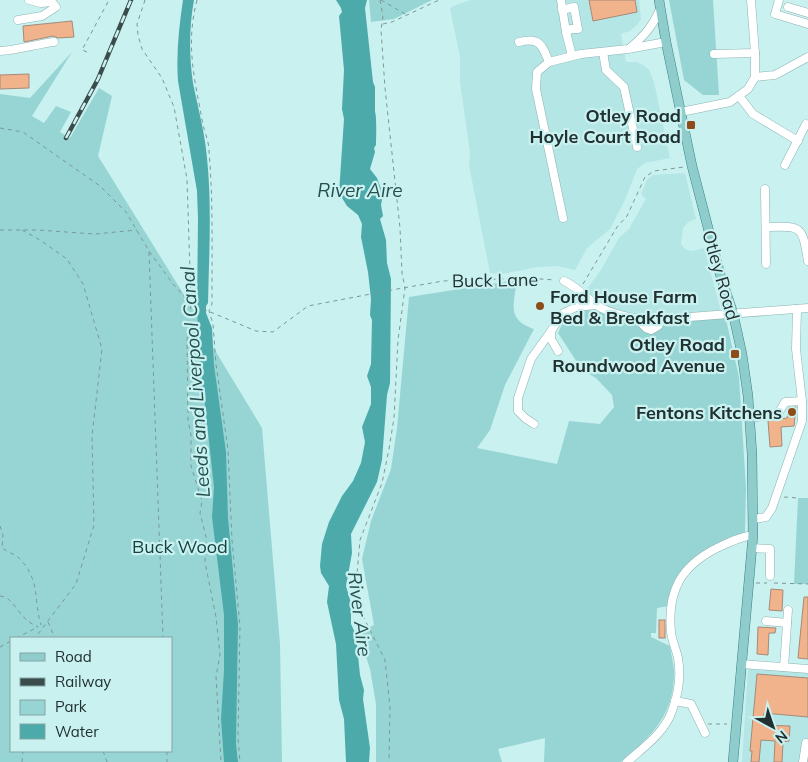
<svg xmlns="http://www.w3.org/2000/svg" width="808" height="762" font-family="Mulish,sans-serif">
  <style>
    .built { fill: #b4e6e5 }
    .green { fill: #97d5d4; fill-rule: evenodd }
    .water { fill: #4cabaa }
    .building { fill: #f1b38b; stroke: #a58a79 }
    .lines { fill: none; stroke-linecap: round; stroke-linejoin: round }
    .minor-casing { stroke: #8db3b2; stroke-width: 9 }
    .major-casing { stroke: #388180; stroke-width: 10 }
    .path { stroke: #7b9897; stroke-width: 1; stroke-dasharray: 4 4; stroke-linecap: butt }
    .minor { stroke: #fff; stroke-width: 8 }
    .major { stroke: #8fcdcd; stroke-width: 9 }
    .rail-casing { stroke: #3a4d4c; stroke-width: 4.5 }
    .rail { stroke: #c9f1f0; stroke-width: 2.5; stroke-dasharray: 8; stroke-linecap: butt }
    .poi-dot { fill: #8d4c18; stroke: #c9f1f0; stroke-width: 2 }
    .labels { text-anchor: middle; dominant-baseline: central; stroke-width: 4.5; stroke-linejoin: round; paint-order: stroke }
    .poi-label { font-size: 18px; font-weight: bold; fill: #213030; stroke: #c9f1f0; text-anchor: end }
    .street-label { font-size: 18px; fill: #213030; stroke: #c9f1f0 }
    .park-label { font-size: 18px; fill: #164242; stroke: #c9f1f0 }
    .water-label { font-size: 19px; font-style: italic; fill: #255050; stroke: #c9f1f0 }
  </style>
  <rect width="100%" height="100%" fill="#c9f1f0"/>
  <!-- built -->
  <g class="built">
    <path d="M 471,0 L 639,0 L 641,19 L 637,25 L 630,31 L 621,34 L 626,62 L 636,62 L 643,65 L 649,70 L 654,82 L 670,158 L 645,163 L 637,169 L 625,200 L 610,229 L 587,248 L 575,270 L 557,266 L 538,267 L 502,274 L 490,273 L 469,165 L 470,153 L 460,82 L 460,56 L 450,9 L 453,6 Z"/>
    <path d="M 685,173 L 696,219 L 688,222 L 683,228 L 681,244 L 686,250 L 693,251 L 704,248 L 721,311 L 647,318 L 613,310 L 598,302 L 586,290 L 601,270 L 619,238 L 629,229 L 646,199 L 641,194 L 647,180 L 653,175 Z"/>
    <path d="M 748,669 L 808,672 L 808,762 L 742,762 Z"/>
  </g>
  <!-- green -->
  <g class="green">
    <path d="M 369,0 L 432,0 L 394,19 L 371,22 Z"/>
    <path d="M 669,0 L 713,0 L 719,95 L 703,95 L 684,80 Z"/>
    <path d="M 72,52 L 32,116 L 44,123 L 56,106 L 71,112 L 60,132 L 70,138 L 99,88 L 112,96 L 98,156 L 199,319 L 199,324 L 262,428 L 280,644 L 282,762 L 0,762 L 0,94 L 30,98 ZM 11,638 L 171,638 L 171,751 L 11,751 Z"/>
    <path d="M 517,280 C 514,303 506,320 534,329 L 505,385 L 490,430 L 477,448 L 557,464 L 569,421 L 600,424 L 614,407 L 612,395 L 596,378 L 582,370 L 558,333 L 563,322 L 568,317 L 590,308 L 599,309 L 632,321 L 646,332 L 653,333 L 660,329 L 664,322 L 725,315 L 739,377 L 746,488 L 745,532 L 699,554 L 682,572 L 669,606 L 657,608 L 656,633 L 651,633 L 651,637 L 670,646 C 671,656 675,667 674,677 C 672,719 650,736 621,762 L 544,762 L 545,738 L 498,749 L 502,762 L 522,762 L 376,762 L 376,704 L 370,669 L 358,632 L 374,625 L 362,559 L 371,521 L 391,469 L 397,428 L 409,297 Z"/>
    <path d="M 798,498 L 808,498 L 808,584 L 794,584 Z"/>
  </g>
  <!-- water -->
  <g class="water">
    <path d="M 183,0 L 194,0 C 189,27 189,56 193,83 C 198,108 205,133 207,158 C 212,206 209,255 208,303 L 206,306 L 206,313 L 212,328 L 214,365 L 226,452 L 228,518 L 238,624 L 236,744 L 238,762 L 224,762 L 221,719 L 224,670 L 224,615 L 212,517 L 214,487 L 201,369 L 197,312 L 198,219 L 197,191 L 178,81 C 176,54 179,27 183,0 Z"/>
    <path d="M 336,0 L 367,0 L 365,8 L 373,82 L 375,87 L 375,112 C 377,117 376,138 376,145 L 374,148 L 375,152 L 370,169 L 377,178 L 383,194 L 381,205 L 383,216 L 380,219 L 386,240 L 387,263 L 391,279 L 390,383 L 387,395 L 382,460 L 377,482 L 351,534 L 352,553 L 346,586 L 351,603 L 351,624 L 356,635 L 360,675 L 364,690 L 363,699 L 370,748 L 369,762 L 346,762 L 344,719 L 339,700 L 336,644 L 327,602 L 329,586 L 321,573 L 320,566 L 322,544 L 329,522 L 342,496 L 353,481 L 361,463 L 365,442 L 362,427 L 371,404 L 371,387 L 367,376 L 371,364 L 372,320 L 370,315 L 371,299 L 368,272 L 361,237 L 362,224 L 358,215 L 347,206 L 339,193 L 344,119 L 342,109 L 344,70 L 339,16 L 342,12 L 341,8 Z"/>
  </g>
  <!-- building -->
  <g class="building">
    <path d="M 589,0 L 635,0 L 637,12 L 593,21 Z"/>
    <path d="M 72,21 L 74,37 L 58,38 L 53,36 L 24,42 L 23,26 Z"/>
    <path d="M 29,74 L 29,88 L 0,89 L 0,75 Z"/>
    <path d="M 789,407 L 796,407 L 794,426 L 781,427 L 782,446 L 770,447 L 768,421 L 787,418 Z"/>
    <path d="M 771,589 L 783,590 L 782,611 L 769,610 Z"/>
    <path d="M 804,597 L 808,597 L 808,659 L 798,658 Z"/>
    <rect x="659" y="620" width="6" height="18"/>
    <path d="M 758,627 L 776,628 L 775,633 L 769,633 L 768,655 L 757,654 Z"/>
    <path d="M 757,674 L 808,678 L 808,717 L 764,713 L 762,725 L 790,726 L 789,741 L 783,742 L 782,762 L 774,762 L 775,741 L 761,740 L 759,762 L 751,762 L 752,751 L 750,751 Z"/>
  </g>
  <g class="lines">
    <!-- minor casing -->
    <g class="minor-casing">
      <g id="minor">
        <path d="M 561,0 L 566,32"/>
        <path d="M 779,0 L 775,14 L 808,24"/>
        <path d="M 788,7 L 808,13"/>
        <path d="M 562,10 L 574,7 L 578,29 L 571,29 L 566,32 L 572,56"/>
        <path d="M 18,20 L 42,16 L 56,7 L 52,2 L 41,3 L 29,0"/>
        <path d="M 519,42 C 539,37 542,44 549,62"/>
        <path d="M 630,48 C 644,36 653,26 660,9"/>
        <path d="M 0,51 C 19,50 36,44 54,42"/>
        <path d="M 603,52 L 606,70 L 624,87 L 637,147"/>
        <path d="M 714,54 L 755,53"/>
        <path d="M 755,77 L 775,75 L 808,57"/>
        <path d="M 739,96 L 753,114 L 798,141"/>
        <path d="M 681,112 L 730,102 L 748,89 L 755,77 L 755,53 L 751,0"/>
        <path d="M 785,165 L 806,124"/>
        <path d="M 765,189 L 766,264"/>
        <path d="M 563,218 L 536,89 L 537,72 L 549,62 L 581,54 L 628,49 L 666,42"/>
        <path d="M 766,227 C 802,226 802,225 808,261"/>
        <path d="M 564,281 C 577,287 584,295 595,304 C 610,315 633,318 651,320 L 808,308"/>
        <path d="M 637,319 L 646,328 L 651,330 L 658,326 L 662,319"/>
        <path d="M 558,351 L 551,339 L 551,331 L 562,314 L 576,307 L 596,305"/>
        <path d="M 750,418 L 778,414 L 785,402 L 802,401"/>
        <path d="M 534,424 L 525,418 L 518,411 L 518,398 L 531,359 L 551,331"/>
        <path d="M 754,519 L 766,517 L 772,508 L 802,421 L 802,401 L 796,349 L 797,309"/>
        <path d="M 752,548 L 770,549 L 770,576"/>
        <path d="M 766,621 L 787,623"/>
        <path d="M 742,664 L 808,669"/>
        <path d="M 784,667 L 788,610"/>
        <path d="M 675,701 L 691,704 L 705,733"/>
        <path d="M 627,762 C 643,748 665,732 672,711 C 678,695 681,675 678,658 C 676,649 672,641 671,632 C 667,591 681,566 717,548 C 729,542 740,537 753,535"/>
        <path d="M 803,762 L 806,743"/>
      </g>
    </g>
    <!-- major casing -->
    <g class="major-casing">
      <path id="major" d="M 659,0 L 666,42 L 692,166 L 720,274 L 733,313 L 742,354 L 748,396 L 752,454 L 753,535 L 733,762"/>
    </g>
    <!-- path -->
    <g class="path">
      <path d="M 145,0 L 137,24 L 138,35 L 142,49 L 162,78 L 174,107 L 187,179 L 191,302"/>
      <path d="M 197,0 C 185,46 195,80 203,125 C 205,133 209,142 209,151 C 213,198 212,245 212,292 L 212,304 L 209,311 L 213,324 L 216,364 L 228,450 L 232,540 L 240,626 L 238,738 L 240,762"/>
      <path d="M 380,0 L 383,16 L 381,30 L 385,88 L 400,228 L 402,273 L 405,288 L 398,340 L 394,418 L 389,449 L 382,483 L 360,540 L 357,574 L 359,608 L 385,660 L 390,707 L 389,762"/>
      <path d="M 381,0 L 407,15"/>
      <path d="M 383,24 L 392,22 L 439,0"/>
      <path d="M 87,52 L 82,50 L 109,0"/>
      <path d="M 0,128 L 23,132 L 100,186 L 126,212 L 149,251 L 173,284 L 191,304 L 256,331 L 273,332 L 308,306 L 397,289 L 443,281 L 528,278 L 555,280"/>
      <path d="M 0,230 L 37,230 L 95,234 L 137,230"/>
      <path d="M 22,230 L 40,240 L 67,259 L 83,284 L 102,349 L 92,436 L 94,525 L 76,584 L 35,638"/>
      <path d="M 149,252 L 163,638"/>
      <path d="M 583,284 L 617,227 L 627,216 L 645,177 L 654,171 L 684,167"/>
      <path d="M 191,305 L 187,340 L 188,420 L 191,435 L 191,466 L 202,501 L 200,513 L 206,537 L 205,562 L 216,617 L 220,655 L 216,676 L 221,762"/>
      <path d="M 784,497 L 798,498"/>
      <path d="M 0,526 L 3,535 L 2,548 C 7,552 15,554 19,558 C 41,581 33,598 41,625"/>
      <path d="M 756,583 L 767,583"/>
      <path d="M 774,583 L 808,584"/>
      <path d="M 0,596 C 13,597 17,613 27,620 C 30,623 34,625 38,627"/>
      <path d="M 48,622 L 55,638"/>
      <path d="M 16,638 L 38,627"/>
      <path d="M 0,647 L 11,641"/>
      <path d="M 708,724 L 727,724"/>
      <path d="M 103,751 L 107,762"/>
      <path d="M 167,751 L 167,762"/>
      <path d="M 22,762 L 23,751"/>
    </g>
    <!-- minor -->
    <use href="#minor" class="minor"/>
    <!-- major -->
    <use href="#major" class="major"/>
    <!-- rail casing -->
    <g class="rail-casing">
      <path id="rail" d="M 66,138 L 98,79 L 131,0"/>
    </g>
    <!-- rail -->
    <use href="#rail" class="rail"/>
  </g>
  <!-- markers -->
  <g class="poi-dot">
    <rect x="686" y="120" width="10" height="10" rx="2.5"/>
    <circle cx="540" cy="306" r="5"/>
    <rect x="730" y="349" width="10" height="10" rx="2.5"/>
    <circle cx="792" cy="412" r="5"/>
  </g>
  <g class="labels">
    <!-- poi labels -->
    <g class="poi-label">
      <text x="681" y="115">Otley Road<tspan x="681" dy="21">Hoyle Court Road</tspan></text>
      <text x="550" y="296" text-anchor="start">Ford House Farm<tspan x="550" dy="21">Bed &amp; Breakfast</tspan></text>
      <text x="725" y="344">Otley Road<tspan x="725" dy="21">Roundwood Avenue</tspan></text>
      <text x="782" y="412">Fentons Kitchens</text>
    </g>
    <!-- street labels -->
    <g class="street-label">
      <text transform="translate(721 275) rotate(74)">Otley Road</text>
      <text transform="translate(495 280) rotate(-1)">Buck Lane</text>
    </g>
    <!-- park labels -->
    <g class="park-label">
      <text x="180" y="546">Buck Wood</text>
    </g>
    <!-- water labels -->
    <g class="water-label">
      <text x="360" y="190">River Aire</text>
      <text transform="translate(195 382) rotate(-94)">Leeds and Liverpool Canal</text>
      <text transform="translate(360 614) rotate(83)">River Aire</text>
    </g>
  </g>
  <!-- legend -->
  <rect x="10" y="637" width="162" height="115" fill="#c9f1f0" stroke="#86a4a3"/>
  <rect x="20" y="653" width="25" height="8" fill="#8fcdcd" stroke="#86a4a3"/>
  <text x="55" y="662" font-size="15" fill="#213030">Road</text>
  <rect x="20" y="678" width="25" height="8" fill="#3a4d4c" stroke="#86a4a3"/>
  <text x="55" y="687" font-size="15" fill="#213030">Railway</text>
  <rect x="20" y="700" width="25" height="15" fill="#97d5d4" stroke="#86a4a3"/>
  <text x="55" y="712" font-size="15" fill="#213030">Park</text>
  <rect x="20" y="724" width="25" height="15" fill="#4cabaa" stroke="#86a4a3"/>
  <text x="55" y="737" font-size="15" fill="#213030">Water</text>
  <!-- north arrow -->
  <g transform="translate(773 727) rotate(140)" stroke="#c9f1f0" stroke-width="4" paint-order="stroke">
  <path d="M0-4L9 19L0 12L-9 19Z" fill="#213030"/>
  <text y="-8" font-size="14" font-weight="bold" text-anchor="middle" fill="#213030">N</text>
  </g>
</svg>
